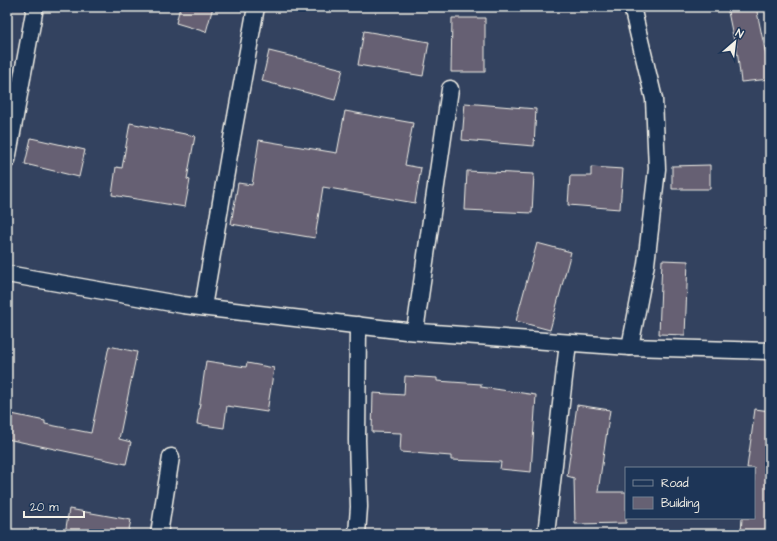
<svg xmlns="http://www.w3.org/2000/svg" width="777" height="541" font-family="'Architects Daughter',sans-serif">
  <style>
    .building { fill: #666173; stroke: #f4f1e8 }
    .lines { fill: none; stroke-linecap: round; stroke-linejoin: round }
    .street-casing { stroke: #f4f1e8; stroke-width: 19 }
    .street { stroke: #1d3557; stroke-width: 16 }
  </style>
  <rect width="100%" height="100%" fill="#33425f"/>
  <filter id="ink" filterUnits="userSpaceOnUse"><feTurbulence type="fractalNoise" baseFrequency=".025" numOctaves="2"/><feDisplacementMap in="SourceGraphic" scale="8" xChannelSelector="R" yChannelSelector="G"/><feConvolveMatrix kernelMatrix="1 2 1 2 8 2 1 2 1" color-interpolation-filters="sRGB"/></filter>
  <g filter="url(#ink)">
    <!-- building -->
    <g class="building">
      <path d="M 180,7 L 213,7 L 206,32 L 176,23 Z"/>
      <path d="M 727,7 L 756,7 L 767,60 L 770,59 L 770,79 L 741,82 L 736,41 L 734,41 Z"/>
      <path d="M 452,18 L 485,18 L 485,72 L 451,72 Z"/>
      <path d="M 364,31 L 429,42 L 423,76 L 358,65 Z"/>
      <path d="M 269,51 L 343,69 L 335,100 L 262,81 Z"/>
      <path d="M 465,103 L 536,109 L 534,146 L 462,140 Z"/>
      <path d="M 345,111 L 413,123 L 405,165 L 421,168 L 415,203 L 323,187 L 315,238 L 231,224 L 238,183 L 252,185 L 259,140 L 337,153 Z"/>
      <path d="M 130,123 L 195,136 L 187,179 L 190,180 L 185,207 L 112,195 L 116,167 L 122,168 Z"/>
      <path d="M 31,138 L 85,150 L 79,177 L 25,164 Z"/>
      <path d="M 710,165 L 710,189 L 672,189 L 672,166 Z"/>
      <path d="M 591,167 L 623,169 L 620,209 L 568,205 L 570,176 L 591,176 Z"/>
      <path d="M 467,171 L 534,174 L 532,213 L 465,210 Z"/>
      <path d="M 537,243 L 571,252 L 550,330 L 516,321 Z"/>
      <path d="M 662,260 L 688,261 L 685,335 L 659,334 Z"/>
      <path d="M 109,346 L 137,352 L 119,439 L 131,442 L 126,464 L 7,439 L 7,413 L 45,421 L 45,424 L 91,433 Z"/>
      <path d="M 206,361 L 246,367 L 247,363 L 274,368 L 267,412 L 227,406 L 224,428 L 197,424 Z"/>
      <path d="M 405,376 L 437,378 L 437,381 L 481,384 L 481,387 L 536,395 L 531,472 L 500,469 L 501,462 L 451,460 L 451,456 L 400,452 L 401,433 L 372,432 L 373,393 L 404,395 Z"/>
      <path d="M 577,405 L 610,410 L 598,492 L 626,492 L 626,523 L 575,524 L 574,478 L 567,476 Z"/>
      <path d="M 755,409 L 770,411 L 770,534 L 741,534 L 742,518 L 754,518 L 754,468 L 747,468 Z"/>
      <path d="M 69,509 L 131,520 L 128,534 L 65,534 Z"/>
    </g>
    <g class="lines">
      <!-- street casing -->
      <g class="street-casing">
        <g id="street">
          <path d="M 7,160 L 35,7"/>
          <path d="M 7,274 L 183,305 L 406,331 L 630,347 L 770,351"/>
          <path d="M 203,307 L 229,155 L 256,7"/>
          <path d="M 415,331 L 450,89"/>
          <path d="M 630,347 L 646,264 L 657,169 L 654,99 L 632,7"/>
          <path d="M 159,534 L 171,457"/>
          <path d="M 357,534 L 359,507 L 357,440 L 358,325"/>
          <path d="M 546,534 L 568,343"/>
        </g>
      </g>
      <!-- street -->
      <use href="#street" class="street"/>
    </g>
  </g>
  <!-- margin -->
  <rect width="777" height="541" fill="none" stroke="#1d3557" stroke-width="24"/>
  <rect x="12" y="12" width="753" height="517" fill="none" stroke="#f4f1e8" stroke-width="1.5" filter="url(#ink)"/>
  <!-- legend -->
  <rect x="625" y="467" width="130" height="52" fill="#1d3557" stroke="#738091"/>
  <rect x="633" y="480" width="20" height="6" fill="#1d3557" stroke="#738091"/>
  <text x="661" y="487" font-size="12" fill="#f4f1e8">Road</text>
  <rect x="633" y="497" width="20" height="12" fill="#666173" stroke="#738091"/>
  <text x="661" y="507" font-size="12" fill="#f4f1e8">Building</text>
  <!-- north arrow -->
  <g transform="translate(735 42) rotate(28)" stroke="#1d3557" stroke-width="3" paint-order="stroke">
  <path d="M0-3L7 15L0 10L-7 15Z" fill="#f4f1e8"/>
  <text y="-6" font-size="11" font-weight="bold" text-anchor="middle" fill="#f4f1e8">N</text>
  </g>
  <!-- scale -->
  <path d="M24 511v6h60v-6" fill="none" stroke="#f4f1e8" stroke-width="2"/>
  <text x="30" y="511" font-size="12" fill="#f4f1e8" stroke="#1d3557" stroke-width="3" paint-order="stroke">20 m</text>
</svg>
